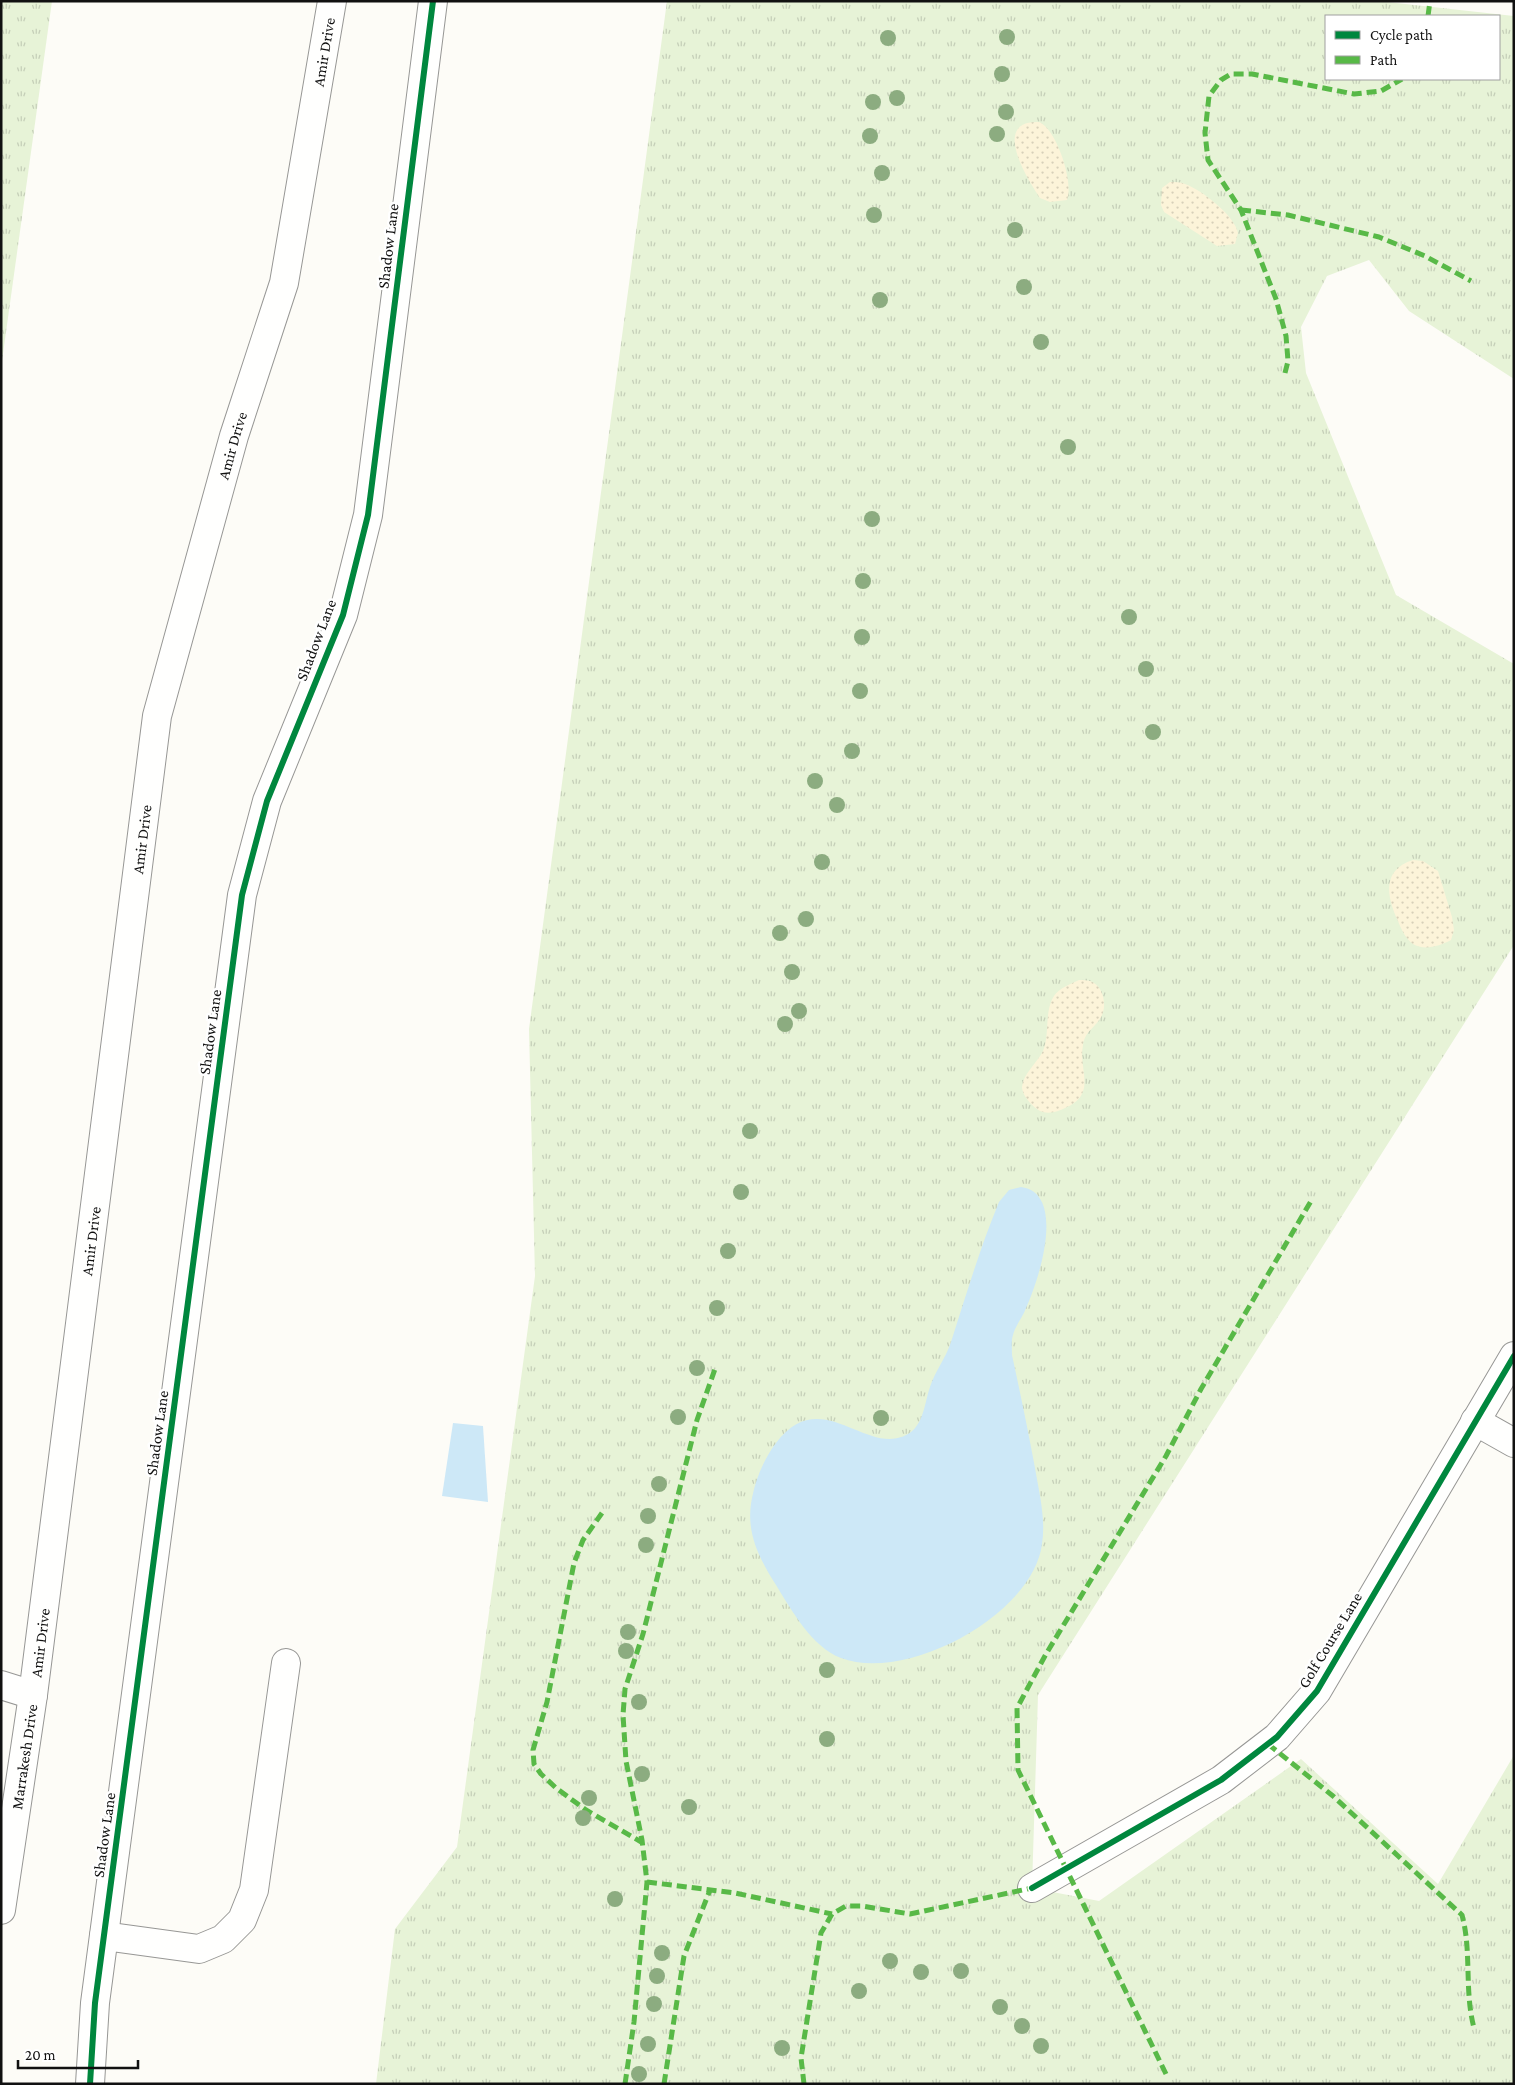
<svg xmlns="http://www.w3.org/2000/svg" width="1515" height="2085" font-family="'Crimson Pro',serif">
  <style>
    .grass { fill: url(#grass-tufts); fill-rule: evenodd }
    .sand { fill: url(#sand-dots) }
    .water { fill: #cde8f7 }
    .lines { fill: none; stroke-linecap: round; stroke-linejoin: round }
    .minor-casing { stroke: #979795; stroke-width: 30 }
    .minor { stroke: #fffffe; stroke-width: 28 }
    .quiet { stroke: #58b947; stroke-width: 5; stroke-dasharray: 10 5; stroke-linecap: butt }
    .cycleway-casing { stroke: #fff; stroke-width: 9 }
    .cycleway { stroke: #00873e; stroke-width: 6 }
    .tree { fill: #8cac80 }
    .labels { text-anchor: middle; dominant-baseline: central; stroke-width: 5; stroke-linejoin: round; paint-order: stroke }
    .street-label { font-size: 16px; fill: #111; stroke: #fff }
  </style>
  <defs>
    <pattern id="grass-tufts" width="24" height="20" patternUnits="userSpaceOnUse" patternTransform="scale(1.25)"><rect width="24" height="20" fill="#e7f3d7"/><path d="M3 7l-1-3M5 7V3M7 7l1-3M15 17l-1-3M17 17v-4M19 17l1-3" fill="none" stroke="#c5cfb8"/></pattern>
    <pattern id="sand-dots" width="8" height="8" patternUnits="userSpaceOnUse" patternTransform="scale(1.25)"><rect width="8" height="8" fill="#fcf4d9"/><path d="M2 2h.1M6 6h.1" fill="none" stroke="#d7d0b9" stroke-width="1.8" stroke-linecap="round"/></pattern>
  </defs>
  <rect width="100%" height="100%" fill="#fdfcf7"/>
  <!-- grass -->
  <g class="grass">
    <path d="M 1,1 L 52,1 L 1,368 Z"/>
    <path d="M 667,1 L 1378,1 L 1514,16 L 1514,379 L 1409,311 L 1369,260 L 1327,276 L 1301,327 L 1306,373 L 1396,595 L 1514,664 L 1514,945 L 1038,1695 L 1032,1888 L 1099,1901 L 1301,1759 L 1438,1884 L 1514,1755 L 1514,2084 L 376,2084 L 395,1929 L 457,1847 L 535,1276 L 529,1029 ZM 1326,16 L 1499,16 L 1499,79 L 1326,79 Z"/>
  </g>
  <!-- sand -->
  <g class="sand">
    <path d="M 1039,122 C 1057,129 1074,184 1067,200 L 1050,202 L 1040,198 C 1028,180 990,120 1039,122 Z"/>
    <path d="M 1170,182 C 1175,182 1181,182 1185,184 C 1202,190 1235,216 1238,233 L 1235,244 L 1217,246 L 1164,212 L 1161,205 L 1162,188 Z"/>
    <path d="M 1413,860 L 1423,861 L 1438,871 L 1452,917 L 1454,930 L 1451,940 C 1440,946 1424,951 1413,944 C 1406,939 1401,929 1398,921 C 1387,897 1381,870 1413,860 Z"/>
    <path d="M 1079,980 C 1084,980 1090,980 1094,983 C 1104,989 1107,1007 1101,1017 C 1095,1028 1085,1031 1083,1045 C 1078,1070 1098,1094 1065,1108 C 1059,1111 1051,1114 1043,1112 C 1035,1110 1022,1096 1022,1087 C 1023,1074 1037,1063 1043,1051 C 1050,1034 1044,1012 1054,996 C 1059,988 1071,984 1079,980 Z"/>
  </g>
  <!-- water -->
  <g class="water">
    <path d="M 1021,1187 C 1067,1193 1039,1280 1026,1308 C 1023,1317 1015,1326 1013,1335 C 1011,1341 1012,1349 1012,1355 C 1020,1392 1028,1430 1035,1468 C 1039,1492 1046,1519 1042,1544 C 1033,1615 906,1683 841,1658 C 812,1647 792,1611 776,1585 C 759,1558 745,1532 752,1498 C 756,1478 764,1459 776,1443 C 822,1381 869,1462 911,1432 C 924,1422 925,1401 930,1387 C 935,1371 946,1358 951,1342 C 966,1295 980,1248 999,1202 L 1009,1190 Z"/>
    <path d="M 453,1423 L 483,1426 L 488,1502 L 442,1496 Z"/>
  </g>
  <g class="lines">
    <!-- minor casing -->
    <g class="minor-casing">
      <g id="minor">
        <path d="M 1475,1421 L 1514,1443"/>
        <path d="M 1,1685 L 33,1695"/>
        <path d="M 1032,1888 L 1221,1780 L 1277,1737 L 1317,1691 L 1514,1356"/>
        <path id="s1" d="M 1,1910 L 33,1695 L 157,716 L 234,436 L 284,283 L 332,1"/>
        <path d="M 104,1936 L 199,1949 L 223,1939 L 242,1920 L 254,1890 L 286,1663"/>
        <path d="M 90,2084 L 95,2003 L 242,895 L 267,801 L 343,615 L 368,515 L 433,1"/>
      </g>
    </g>
    <!-- minor -->
    <use href="#minor" class="minor"/>
    <!-- quiet -->
    <g class="quiet">
      <path d="M 1428,16 L 1430,1"/>
      <path d="M 1241,210 L 1288,215 L 1379,237 L 1425,256 L 1471,281"/>
      <path d="M 1285,373 L 1288,361 L 1286,336 L 1276,299 L 1241,210 L 1208,160 L 1205,133 L 1209,96 L 1221,80 L 1231,74 L 1252,74 L 1354,94 L 1381,91 L 1402,79"/>
      <path d="M 602,1513 L 583,1540 L 574,1563 L 547,1702 L 533,1750 L 534,1764 L 541,1774 L 556,1788 L 586,1810 L 643,1843"/>
      <path d="M 1268,1744 L 1333,1796 L 1462,1915 C 1472,1952 1464,1990 1474,2028"/>
      <path d="M 647,1882 L 735,1893 L 832,1914"/>
      <path d="M 1166,2074 L 1018,1770 L 1017,1708 L 1046,1654 L 1166,1456 L 1201,1389 L 1311,1201"/>
      <path d="M 625,2084 L 634,2022 L 647,1882 L 642,1840 L 626,1761 L 623,1715 L 625,1689 L 643,1634 L 697,1420 L 715,1369"/>
      <path d="M 664,2084 L 684,1956 L 710,1890"/>
      <path d="M 804,2084 L 801,2058 L 821,1933 L 832,1914 L 846,1906 L 862,1906 L 910,1914 L 1032,1888"/>
    </g>
    <!-- cycleway casing -->
    <g class="cycleway-casing">
      <g id="cycleway">
        <path d="M 1032,1888 L 1221,1780 L 1277,1737 L 1317,1691 L 1514,1356"/>
        <path d="M 90,2084 L 95,2003 L 242,895 L 267,801 L 343,615 L 368,515 L 433,1"/>
      </g>
    </g>
    <!-- cycleway -->
    <use href="#cycleway" class="cycleway"/>
  </g>
  <!-- trees -->
  <g class="tree">
    <circle cx="1007" cy="37" r="8"/>
    <circle cx="888" cy="38" r="8"/>
    <circle cx="1002" cy="74" r="8"/>
    <circle cx="897" cy="98" r="8"/>
    <circle cx="873" cy="102" r="8"/>
    <circle cx="1006" cy="112" r="8"/>
    <circle cx="997" cy="134" r="8"/>
    <circle cx="870" cy="136" r="8"/>
    <circle cx="882" cy="173" r="8"/>
    <circle cx="874" cy="215" r="8"/>
    <circle cx="1015" cy="230" r="8"/>
    <circle cx="1024" cy="287" r="8"/>
    <circle cx="880" cy="300" r="8"/>
    <circle cx="1041" cy="342" r="8"/>
    <circle cx="1068" cy="447" r="8"/>
    <circle cx="872" cy="519" r="8"/>
    <circle cx="863" cy="581" r="8"/>
    <circle cx="1129" cy="617" r="8"/>
    <circle cx="862" cy="637" r="8"/>
    <circle cx="1146" cy="669" r="8"/>
    <circle cx="860" cy="691" r="8"/>
    <circle cx="1153" cy="732" r="8"/>
    <circle cx="852" cy="751" r="8"/>
    <circle cx="815" cy="781" r="8"/>
    <circle cx="837" cy="805" r="8"/>
    <circle cx="822" cy="862" r="8"/>
    <circle cx="806" cy="919" r="8"/>
    <circle cx="780" cy="933" r="8"/>
    <circle cx="792" cy="972" r="8"/>
    <circle cx="799" cy="1011" r="8"/>
    <circle cx="785" cy="1024" r="8"/>
    <circle cx="750" cy="1131" r="8"/>
    <circle cx="741" cy="1192" r="8"/>
    <circle cx="728" cy="1251" r="8"/>
    <circle cx="717" cy="1308" r="8"/>
    <circle cx="697" cy="1368" r="8"/>
    <circle cx="678" cy="1417" r="8"/>
    <circle cx="881" cy="1418" r="8"/>
    <circle cx="659" cy="1484" r="8"/>
    <circle cx="648" cy="1516" r="8"/>
    <circle cx="646" cy="1545" r="8"/>
    <circle cx="628" cy="1632" r="8"/>
    <circle cx="626" cy="1651" r="8"/>
    <circle cx="827" cy="1670" r="8"/>
    <circle cx="639" cy="1702" r="8"/>
    <circle cx="827" cy="1739" r="8"/>
    <circle cx="642" cy="1774" r="8"/>
    <circle cx="589" cy="1798" r="8"/>
    <circle cx="689" cy="1807" r="8"/>
    <circle cx="583" cy="1818" r="8"/>
    <circle cx="615" cy="1899" r="8"/>
    <circle cx="662" cy="1953" r="8"/>
    <circle cx="890" cy="1961" r="8"/>
    <circle cx="961" cy="1971" r="8"/>
    <circle cx="921" cy="1972" r="8"/>
    <circle cx="657" cy="1976" r="8"/>
    <circle cx="859" cy="1991" r="8"/>
    <circle cx="654" cy="2004" r="8"/>
    <circle cx="1000" cy="2007" r="8"/>
    <circle cx="1022" cy="2026" r="8"/>
    <circle cx="648" cy="2044" r="8"/>
    <circle cx="1041" cy="2046" r="8"/>
    <circle cx="782" cy="2048" r="8"/>
    <circle cx="639" cy="2074" r="8"/>
  </g>
  <g class="labels">
    <!-- street labels -->
    <g class="street-label">
      <text stroke="none"><textPath href="#s1" startOffset="1890">Amir Drive</textPath></text>
      <text transform="translate(388 246) rotate(-83)">Shadow Lane</text>
      <text stroke="none"><textPath href="#s1" startOffset="1485">Amir Drive</textPath></text>
      <text transform="translate(316 640) rotate(-69)">Shadow Lane</text>
      <text stroke="none"><textPath href="#s1" startOffset="1080">Amir Drive</textPath></text>
      <text transform="translate(210 1032) rotate(-82)">Shadow Lane</text>
      <text stroke="none"><textPath href="#s1" startOffset="675">Amir Drive</textPath></text>
      <text transform="translate(157 1433) rotate(-82)">Shadow Lane</text>
      <text transform="translate(1330 1640) rotate(-59)">Golf Course Lane</text>
      <text stroke="none"><textPath href="#s1" startOffset="270">Amir Drive</textPath></text>
      <text stroke="none"><textPath href="#s1" startOffset="155">Marrakesh Drive</textPath></text>
      <text transform="translate(104 1835) rotate(-82)">Shadow Lane</text>
    </g>
  </g>
  <!-- border -->
  <rect width="1515" height="2085" fill="none" stroke="#111111" stroke-width="5"/>
  <!-- legend -->
  <rect x="1325" y="15" width="175" height="65" fill="#ffffff" stroke="#a0a0a0"/>
  <rect x="1335" y="31" width="25" height="8" fill="#00873e" stroke="#a0a0a0"/>
  <text x="1370" y="40" font-size="15" fill="#111111">Cycle path</text>
  <rect x="1335" y="56" width="25" height="8" fill="#58b947" stroke="#a0a0a0"/>
  <text x="1370" y="65" font-size="15" fill="#111111">Path</text>
  <!-- scale -->
  <path d="M18 2060v8h120v-8" fill="none" stroke="#111111" stroke-width="2.5"/>
  <text x="25" y="2060" font-size="15" fill="#111111" stroke="#ffffff" stroke-width="4" paint-order="stroke">20 m</text>
</svg>
